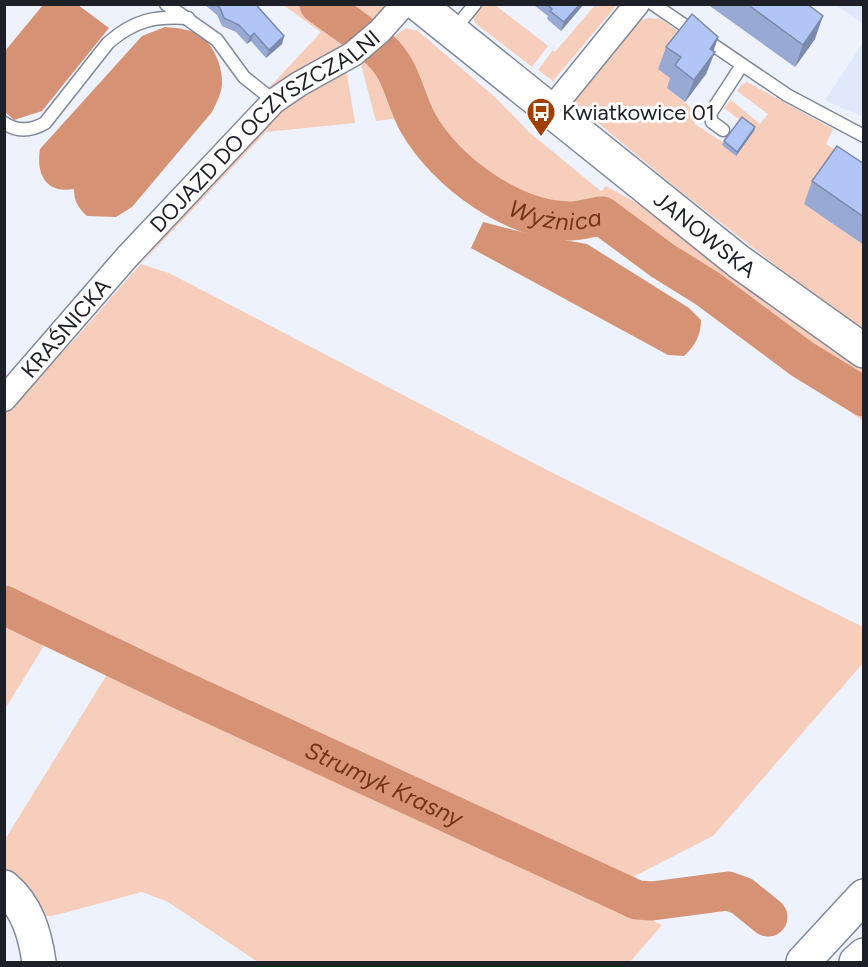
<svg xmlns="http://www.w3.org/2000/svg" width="868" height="967" font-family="Figtree,sans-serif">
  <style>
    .built { fill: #e0e8fc }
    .green { fill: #f7cebc }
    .water { fill: #d69275 }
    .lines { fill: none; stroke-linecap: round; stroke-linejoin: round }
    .river { stroke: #d69275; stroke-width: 39 }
    .lane-casing { stroke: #818898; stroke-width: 15 }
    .street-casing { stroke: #818898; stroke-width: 27 }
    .secondary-casing { stroke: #818898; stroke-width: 36 }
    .highway-casing { stroke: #818898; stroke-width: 36 }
    .lane { stroke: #fff; stroke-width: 12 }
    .street { stroke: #fff; stroke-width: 24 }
    .secondary { stroke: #fff; stroke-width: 33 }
    .highway { stroke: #fff; stroke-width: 33 }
    .wall { fill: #98a9d4 }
    .shaded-wall { fill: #7c8aad }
    .building { fill: #b1c5f7; stroke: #7c8aad; stroke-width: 1.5 }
    .labels { text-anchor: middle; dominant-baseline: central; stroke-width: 6; stroke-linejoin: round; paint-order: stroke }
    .poi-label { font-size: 22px; fill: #1e2027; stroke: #fff; text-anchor: start }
    .street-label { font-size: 22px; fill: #1e2027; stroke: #fff }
    .water-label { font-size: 24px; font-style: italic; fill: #743517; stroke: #fff }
  </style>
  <rect width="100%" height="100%" fill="#edf2fc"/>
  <!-- built -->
  <g class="built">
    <path d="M 835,5 L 863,5 L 863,24 Z"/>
    <path d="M 863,43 L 863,117 L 825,100 Z"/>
  </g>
  <!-- green -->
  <g class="green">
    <path d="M 596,4 L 614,5 L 616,6 L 553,81 L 538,70 L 553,50 L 555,52 Z"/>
    <path d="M 283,5 L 315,5 L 359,38 L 289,76 L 271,90 L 268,89 L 321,32 Z"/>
    <path d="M 324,5 L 384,5 L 385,8 L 364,34 Z"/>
    <path d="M 480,5 L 495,5 L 548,46 L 532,67 L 475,23 L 471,14 Z"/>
    <path d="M 647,18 L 661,19 L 712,54 L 673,80 L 667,88 L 695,111 L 695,124 L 724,143 L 735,156 L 754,131 L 724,108 L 731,100 L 760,124 L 768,114 L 737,91 L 741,85 L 747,82 L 833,129 L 826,144 L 863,166 L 863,329 L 784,272 L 679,190 L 575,104 L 576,98 L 640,21 Z"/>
    <path d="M 406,28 L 418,31 L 497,99 L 530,133 L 601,191 L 606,186 L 664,218 L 768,304 L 829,347 L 863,367 L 863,394 L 804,356 L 709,286 L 665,259 L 602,213 C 592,215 580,218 570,218 C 514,218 446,171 421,122 C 412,106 409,87 400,71 C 395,62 387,54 381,45 Z"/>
    <path d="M 375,52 L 394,79 L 407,117 L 376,121 L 360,61 Z"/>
    <path d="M 346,68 L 355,123 L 266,132 L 141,264 L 169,273 L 547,470 L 863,627 L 863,663 L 713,836 L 615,886 L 357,768 L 5,601 L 4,413 L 75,339 L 268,118 L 295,97 Z"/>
    <path d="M 600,221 L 803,364 L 863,403 L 863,421 L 611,235 L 556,227 Z"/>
    <path d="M 5,612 L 50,636 L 5,709 Z"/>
    <path d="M 111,668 L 344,774 L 662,925 L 630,962 L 258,962 L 168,902 L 142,892 L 52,916 L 41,916 L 20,884 L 5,869 L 4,841 Z"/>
  </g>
  <!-- water -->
  <g class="water">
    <path d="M 43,5 L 78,5 L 109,28 L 42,111 L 14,120 L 5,112 L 5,51 Z"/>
    <path d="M 165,27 C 178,28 192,29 202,37 C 215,47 223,69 222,85 C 221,94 216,104 212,112 L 132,207 L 116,217 L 87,216 C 78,208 74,201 74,189 C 45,194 36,173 40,149 L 142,36 Z"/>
    <path d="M 483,222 L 530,234 L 587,244 L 689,308 L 701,320 C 701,335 695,346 684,356 L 668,355 L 471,248 Z"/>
  </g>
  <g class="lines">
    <!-- river -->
    <g class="river">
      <path id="s1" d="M 319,4 C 338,19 364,34 381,51 C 402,70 405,100 418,123 C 446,172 513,221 570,221 C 581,221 592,217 602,216 L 663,261 L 708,289 L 802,359 L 864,397"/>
      <path id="s2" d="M 4,605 L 179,689 L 637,900 L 652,901 L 728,891 L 742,896 L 768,917"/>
    </g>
    <!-- lane casing -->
    <g class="lane-casing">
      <g id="lane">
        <path d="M 166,4 L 217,40 L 244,77 L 274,101"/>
        <path d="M 653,4 L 787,95 L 864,136"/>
        <path d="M 453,31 L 475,4"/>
        <path d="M 4,123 C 17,132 31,131 45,123 L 108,43 C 134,20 155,16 188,18"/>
        <path d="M 723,130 L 712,122 L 710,114 L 742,65"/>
      </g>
    </g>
    <!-- street casing -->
    <g class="street-casing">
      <g id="street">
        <path d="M 550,111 L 637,4"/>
        <path id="s3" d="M 4,399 L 127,257 L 274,101 L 299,84 L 353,54 L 380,31 L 404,4"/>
      </g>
    </g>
    <!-- secondary casing -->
    <g class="secondary-casing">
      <g id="secondary">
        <path id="s4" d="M 418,4 L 738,261 L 864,351"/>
        <path d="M 4,887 C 27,906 35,934 39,962"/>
      </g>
    </g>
    <!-- highway casing -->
    <g class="highway-casing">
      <g id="highway">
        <path d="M 803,962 L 864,896"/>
        <path d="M 856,962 L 864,955"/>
      </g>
    </g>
    <!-- lane -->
    <use href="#lane" class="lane"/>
    <!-- street -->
    <use href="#street" class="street"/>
    <!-- secondary -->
    <use href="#secondary" class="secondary"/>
    <!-- highway -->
    <use href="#highway" class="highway"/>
  </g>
  <!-- wall -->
  <g class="wall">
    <path d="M 204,4 L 257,4 L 258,7 L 284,36 L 282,44 L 266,58 L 251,41 L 247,44 L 236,32 L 222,26 L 217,15 Z"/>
    <path d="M 535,4 L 584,4 L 561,31 L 547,19 L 548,16 L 535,6 Z"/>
    <path d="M 707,4 L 807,4 L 815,39 L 795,67 Z"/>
    <path d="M 718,37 L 706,74 L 685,102 L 667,88 L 670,78 L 658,69 L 666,47 Z"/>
    <path d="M 755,127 L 754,131 L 736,156 L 722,145 L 724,141 Z"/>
    <path d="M 864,164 L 864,245 L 804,204 L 812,181 Z"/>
  </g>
  <!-- shaded-wall -->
  <g class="shaded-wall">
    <path d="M 580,4 L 584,4 L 561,31 L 564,22 Z"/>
    <path d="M 823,16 L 815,39 L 795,67 L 803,45 Z"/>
    <path d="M 254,33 L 251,41 L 247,44 L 250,37 Z"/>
    <path d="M 284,36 L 282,44 L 266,58 L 269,50 Z"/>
    <path d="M 718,37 L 712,56 L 715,52 L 706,74 L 685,102 L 694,80 L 710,49 Z"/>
    <path d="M 755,127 L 754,131 L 736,156 L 737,152 Z"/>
  </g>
  <!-- building -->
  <g class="building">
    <path d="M 216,4 L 257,4 L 258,7 L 284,36 L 269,50 L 254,33 L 250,37 L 239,25 L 224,18 L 220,8 Z"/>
    <path d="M 547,4 L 580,4 L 564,22 L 550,11 L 552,9 Z"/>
    <path d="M 747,4 L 807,4 L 823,16 L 803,45 Z"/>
    <path d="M 692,14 L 718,37 L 710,49 L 715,52 L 694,80 L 675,65 L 681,57 L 666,47 Z"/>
    <path d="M 742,117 L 755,127 L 737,152 L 724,141 Z"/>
    <path d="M 837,146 L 864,164 L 864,217 L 812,181 Z"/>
  </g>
  <!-- icons -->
  <defs>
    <g id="bus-pin" transform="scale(1.5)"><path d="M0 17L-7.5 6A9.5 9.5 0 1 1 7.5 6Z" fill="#a13f00" stroke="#fff"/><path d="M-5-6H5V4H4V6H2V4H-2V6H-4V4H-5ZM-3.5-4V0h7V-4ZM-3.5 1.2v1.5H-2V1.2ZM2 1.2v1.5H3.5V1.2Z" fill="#fff"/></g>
  </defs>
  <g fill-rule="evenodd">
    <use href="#bus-pin" x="541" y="112"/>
  </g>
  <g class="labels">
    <!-- poi labels -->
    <g class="poi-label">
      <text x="562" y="112">Kwiatkowice 01</text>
    </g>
    <!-- street labels -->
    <g class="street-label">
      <text stroke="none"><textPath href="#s3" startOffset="376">DOJAZD DO OCZYSZCZALNI</textPath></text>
      <text stroke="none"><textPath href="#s4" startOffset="368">JANOWSKA</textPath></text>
      <text stroke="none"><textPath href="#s3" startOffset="94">KRAŚNICKA</textPath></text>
    </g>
    <!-- water labels -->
    <g class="water-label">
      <text stroke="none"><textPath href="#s1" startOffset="332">Wyżnica</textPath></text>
      <text stroke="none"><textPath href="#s2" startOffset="420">Strumyk Krasny</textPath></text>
    </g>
  </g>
  <!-- border -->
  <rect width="868" height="967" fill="none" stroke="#1e2027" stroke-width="12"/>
</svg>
